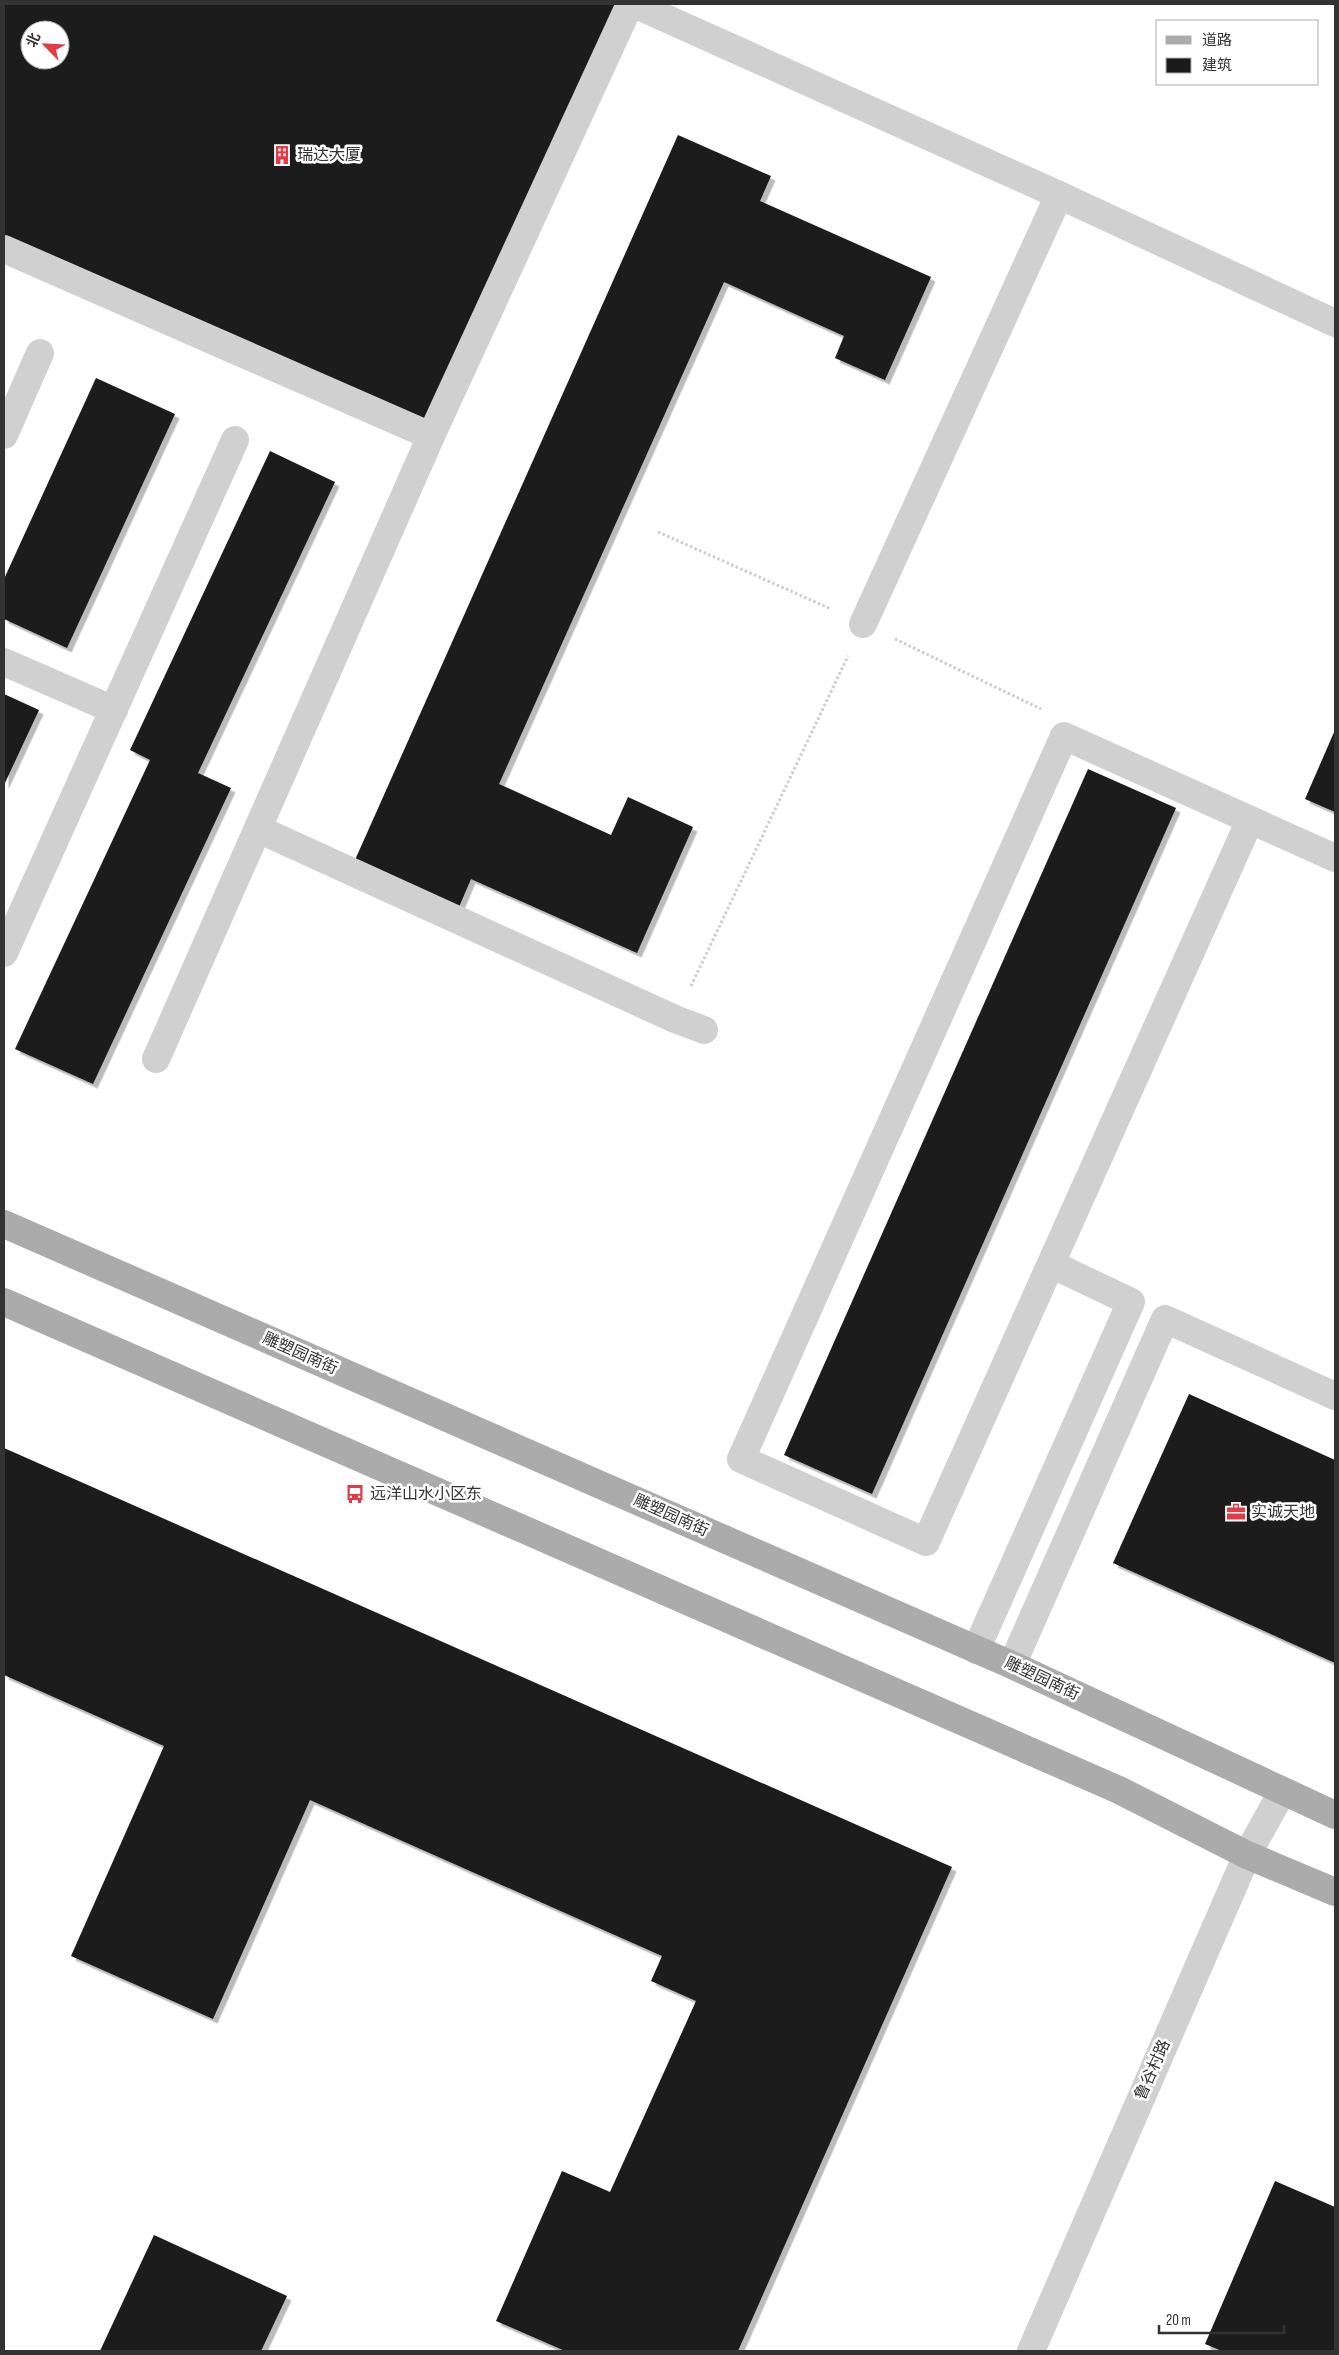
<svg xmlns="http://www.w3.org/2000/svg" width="1339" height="2355" font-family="'Sofia Sans Condensed','Noto Sans SC',sans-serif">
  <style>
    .building { fill: #1a1a1a; fill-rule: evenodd; filter: url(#shadow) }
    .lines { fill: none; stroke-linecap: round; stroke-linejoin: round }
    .path { stroke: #cdcdcd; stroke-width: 3; stroke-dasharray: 2.5 2.5; stroke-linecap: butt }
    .minor { stroke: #d0d0d0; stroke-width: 28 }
    .major { stroke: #ababab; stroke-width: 28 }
    .labels { text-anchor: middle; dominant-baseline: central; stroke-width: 5; stroke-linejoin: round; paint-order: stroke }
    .poi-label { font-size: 16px; fill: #333; stroke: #fff; text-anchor: start }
    .street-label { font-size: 16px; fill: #333; stroke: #fff }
  </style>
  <defs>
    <filter id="shadow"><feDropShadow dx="4.5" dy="4.5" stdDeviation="0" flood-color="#0004"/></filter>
  </defs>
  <rect width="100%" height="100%" fill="#fff"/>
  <!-- building -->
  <g class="building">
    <path d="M 4,4 L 630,4 L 431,436 L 4,249 ZM 30,30 L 60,30 L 60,60 L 30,60 Z"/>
    <path d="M 678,135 L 771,176 L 760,201 L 931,277 L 885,380 L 835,358 L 844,336 L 724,282 L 499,784 L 611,835 L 628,797 L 693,827 L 637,953 L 471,879 L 459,907 L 355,860 Z"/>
    <path d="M 96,378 L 175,414 L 67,648 L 4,619 L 4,579 Z"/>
    <path d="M 270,451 L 335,482 L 198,773 L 231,788 L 93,1084 L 15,1049 L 150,760 L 130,750 Z"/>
    <path d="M 4,694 L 39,710 L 4,785 Z"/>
    <path d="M 1335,730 L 1335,812 L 1305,799 Z"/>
    <path d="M 1088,769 L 1176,808 L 872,1494 L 784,1455 Z"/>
    <path d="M 1189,1394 L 1335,1460 L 1335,1663 L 1113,1563 Z"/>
    <path d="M 4,1448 L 952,1867 L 738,2351 L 565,2351 L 496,2321 L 562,2171 L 610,2192 L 696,2001 L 651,1981 L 662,1956 L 310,1800 L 213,2019 L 71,1956 L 164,1746 L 4,1675 Z"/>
    <path d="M 1275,2181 L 1335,2207 L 1335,2351 L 1222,2351 L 1205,2344 Z"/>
    <path d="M 154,2235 L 287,2296 L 261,2351 L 100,2351 Z"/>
  </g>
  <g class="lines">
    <!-- path -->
    <g class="path">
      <path d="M 658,532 L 831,609"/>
      <path d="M 895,639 L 1041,709"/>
      <path d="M 691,986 L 848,656"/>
    </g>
    <!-- minor -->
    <g class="minor">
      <path d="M 634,4 L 1059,195 L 1335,323"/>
      <path d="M 4,249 L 431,436 L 630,4"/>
      <path d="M 4,435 L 40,353"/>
      <path d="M 863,624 L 1059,195"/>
      <path d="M 4,662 L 114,710"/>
      <path d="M 1250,820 L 926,1542 L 741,1459 L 1064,736 L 1335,858"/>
      <path d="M 258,829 L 675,1019 L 704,1030"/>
      <path d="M 4,953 L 235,440"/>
      <path d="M 156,1059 L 431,436"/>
      <path d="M 976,1650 L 1131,1302 L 1051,1264"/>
      <path d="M 1012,1665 L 1165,1319 L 1335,1396"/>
      <path d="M 1031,2351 L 1247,1855 L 1282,1792"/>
    </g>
    <!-- major -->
    <g class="major">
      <path d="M 4,1224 L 1012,1665 L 1335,1815"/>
      <path d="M 4,1302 L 1119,1790 L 1247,1855 L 1335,1892"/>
    </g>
  </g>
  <!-- icons -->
  <defs>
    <g id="building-bare" transform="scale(1.5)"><path d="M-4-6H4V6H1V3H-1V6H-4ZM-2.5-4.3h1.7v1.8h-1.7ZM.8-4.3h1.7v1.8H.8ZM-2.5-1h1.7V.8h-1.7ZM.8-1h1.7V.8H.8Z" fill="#e63946" stroke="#fff" stroke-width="2.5" paint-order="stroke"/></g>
    <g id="bus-bare" transform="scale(1.5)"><path d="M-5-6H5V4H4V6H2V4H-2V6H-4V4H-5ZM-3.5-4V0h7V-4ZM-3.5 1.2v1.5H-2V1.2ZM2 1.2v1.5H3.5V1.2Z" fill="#e63946" stroke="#fff" stroke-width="2.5" paint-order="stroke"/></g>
    <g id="office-bare" transform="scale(1.5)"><path d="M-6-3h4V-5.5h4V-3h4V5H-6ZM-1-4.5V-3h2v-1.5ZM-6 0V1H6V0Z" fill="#e63946" stroke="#fff" stroke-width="2.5" paint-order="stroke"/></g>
  </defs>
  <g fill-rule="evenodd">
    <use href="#building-bare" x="282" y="155"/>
    <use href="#bus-bare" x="355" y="1494"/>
    <use href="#office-bare" x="1236" y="1512"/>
  </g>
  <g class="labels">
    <!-- poi labels -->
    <g class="poi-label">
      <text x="297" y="155">瑞达大厦</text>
      <text x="370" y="1494">远洋山水小区东</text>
      <text x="1251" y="1512">实诚天地</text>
    </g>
    <!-- street labels -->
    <g class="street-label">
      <text transform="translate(300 1354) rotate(24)">雕塑园南街</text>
      <text transform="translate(671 1516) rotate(24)">雕塑园南街</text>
      <text transform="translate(1042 1679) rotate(25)">雕塑园南街</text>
      <text transform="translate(1153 2070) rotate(-66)">鲁谷村路</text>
    </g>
  </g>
  <!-- border -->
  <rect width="1339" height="2355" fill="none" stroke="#333333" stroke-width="10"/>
  <!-- legend -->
  <rect x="1156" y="20" width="162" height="65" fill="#ffffff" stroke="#adadad"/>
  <rect x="1166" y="36" width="25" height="8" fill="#ababab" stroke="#adadad"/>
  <text x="1202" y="45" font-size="15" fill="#333333">道路</text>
  <rect x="1166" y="58" width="25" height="15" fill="#1a1a1a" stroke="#adadad"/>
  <text x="1202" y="70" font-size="15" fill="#333333">建筑</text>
  <!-- north arrow -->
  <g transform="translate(45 45) rotate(294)"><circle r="24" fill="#ffffff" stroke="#adadad"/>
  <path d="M0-4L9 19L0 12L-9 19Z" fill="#e63946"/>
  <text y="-8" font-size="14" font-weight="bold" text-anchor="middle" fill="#333333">北</text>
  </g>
  <!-- scale -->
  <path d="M1159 2325v8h125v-8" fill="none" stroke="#333333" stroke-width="2.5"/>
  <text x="1166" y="2325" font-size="15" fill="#333333" stroke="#ffffff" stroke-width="4" paint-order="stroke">20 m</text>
</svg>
